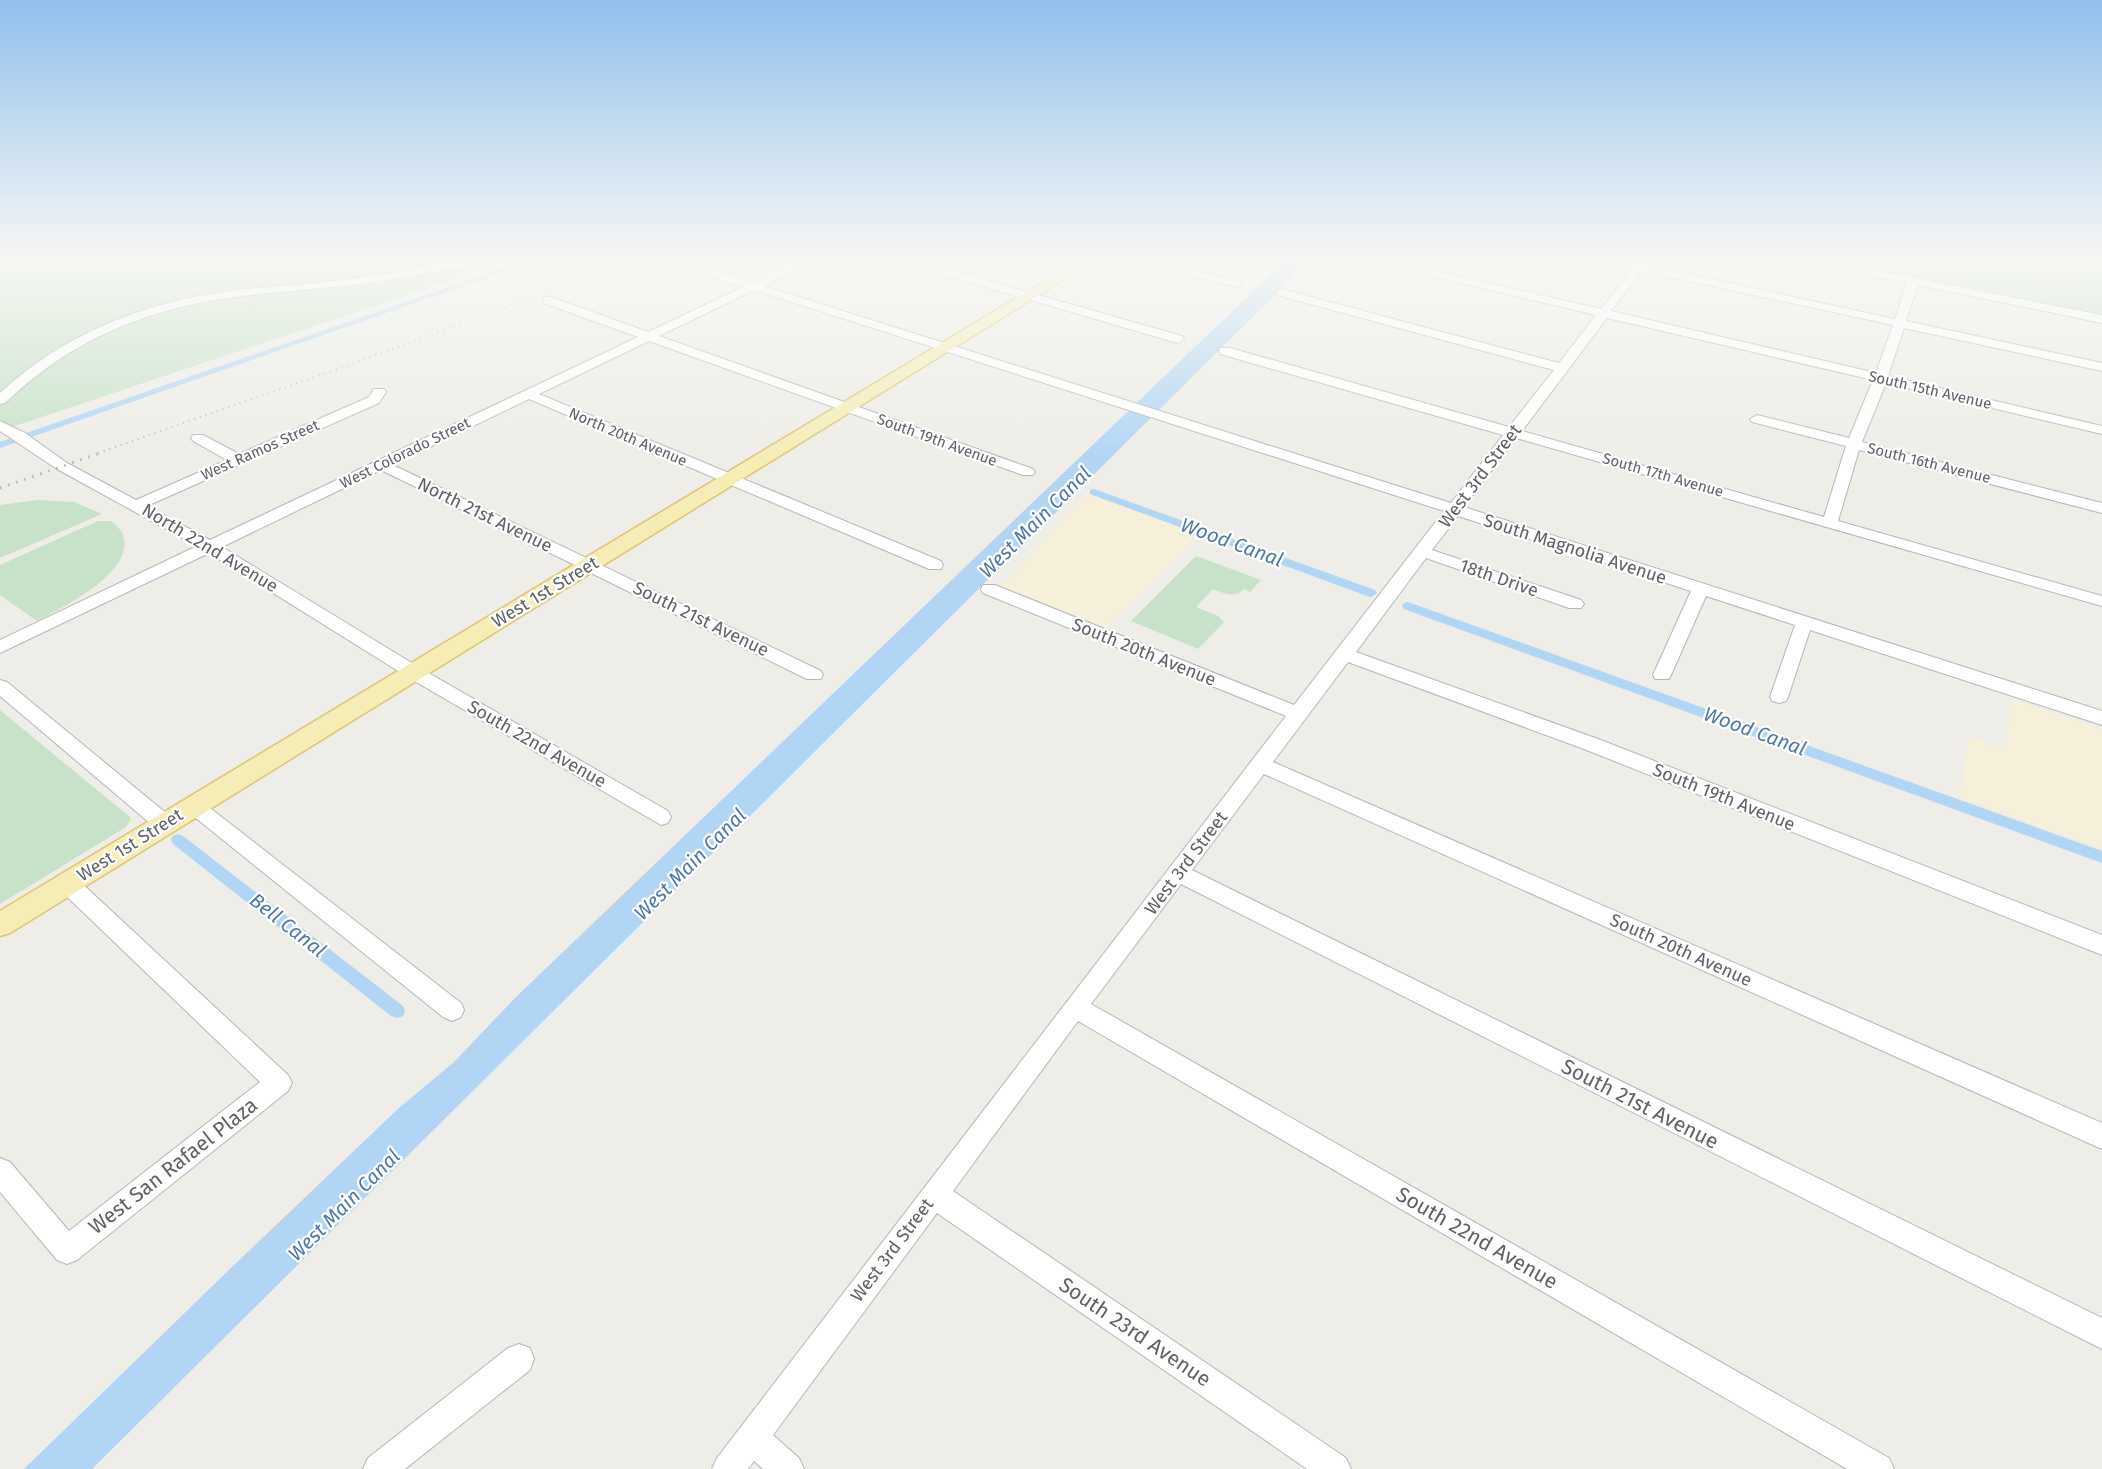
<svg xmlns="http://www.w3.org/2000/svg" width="2102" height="1469" font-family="'Fira Sans',sans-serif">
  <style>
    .education { fill: #dedcd5 }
    .green { fill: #c7e2c8 }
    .sand { fill: #f6f0da }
    .water { fill: #b1d5f4 }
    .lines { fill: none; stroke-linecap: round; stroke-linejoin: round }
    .canal { fill: #b1d5f4; fill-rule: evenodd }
    .minor-casing { stroke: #b4b6b9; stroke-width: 2 }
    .major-casing { stroke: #e0c46f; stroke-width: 3 }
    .minor { fill: #fff; fill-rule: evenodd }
    .major { fill: #f5edb5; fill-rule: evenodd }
    .rail-far1 { stroke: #b4b5b5; stroke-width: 2; stroke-dasharray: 1 5; stroke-linecap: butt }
    .rail { stroke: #b4b5b5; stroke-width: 3; stroke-dasharray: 1.5 7; stroke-linecap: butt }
    .labels { text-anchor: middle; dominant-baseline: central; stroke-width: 4.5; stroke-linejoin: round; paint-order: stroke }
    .far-street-label { font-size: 15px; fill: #5e6165; stroke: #fff }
    .street-label { font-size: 18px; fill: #5e6165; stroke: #fff }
    .water-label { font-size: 20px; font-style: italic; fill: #4f76a5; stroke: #fff }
    .near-street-label { font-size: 21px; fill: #5e6165; stroke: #fff }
  </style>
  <rect width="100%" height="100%" fill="#eeede7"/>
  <!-- education -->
  <path class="education" d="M 1969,259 L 2083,259 L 2078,273 L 2052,276 L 2014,270 Z"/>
  <!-- green -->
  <g class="green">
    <path d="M 0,259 L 514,259 L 0,431 Z"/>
    <path d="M 1824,259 L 1969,259 L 2014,270 L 2052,276 L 2078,273 L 2084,259 L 2102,259 L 2102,315 Z"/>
    <path d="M 38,500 L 74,502 L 102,514 L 0,558 L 0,505 Z"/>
    <path d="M 98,521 L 111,521 C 115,525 121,529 123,535 C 136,572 63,607 37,621 L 0,595 L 0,565 Z"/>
    <path d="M 1196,556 L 1261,580 L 1250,592 L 1244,589 C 1234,599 1224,593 1213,589 L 1196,607 L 1218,616 L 1224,622 L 1198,649 L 1131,621 Z"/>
    <path d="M 0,710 L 131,818 L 126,827 L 0,904 Z"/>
  </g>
  <!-- sand -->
  <g class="sand">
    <path d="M 1088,493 L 1202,535 L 1104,631 L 998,589 Z"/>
    <path d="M 2011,699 L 2102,729 L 2102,848 L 1960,798 L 1969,737 L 2005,749 Z"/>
  </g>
  <!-- water -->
  <path class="water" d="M 1287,259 L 1311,259 L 92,1469 L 24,1469 L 233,1266 L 399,1108 L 454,1062 L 516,997 Z"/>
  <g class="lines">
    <!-- canal -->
    <g class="canal">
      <path d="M 531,259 L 541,259 L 0,448 L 0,442 Z"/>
      <path d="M 1094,489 L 1375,590 L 1377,593 L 1371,597 L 1367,596 L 1090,494 L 1090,490 Z"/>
      <path d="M 1408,602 L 2102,851 L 2102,863 L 1404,609 L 1402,606 L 1404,603 Z"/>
      <path d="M 178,834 L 183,836 L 403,1006 L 405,1011 L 403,1016 L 397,1018 L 391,1016 L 173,844 L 171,840 L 173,836 Z"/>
    </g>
    <!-- minor casing -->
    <g class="minor-casing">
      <g id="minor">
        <path d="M 463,259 L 481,259 C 470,268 417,275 401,278 C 344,288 286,290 229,298 C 141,310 69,342 5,403 L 0,404 L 0,393 C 63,334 143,303 229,291 C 259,287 289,286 319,283 C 367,277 415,270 463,259 Z"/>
        <path d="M 802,259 L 816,259 L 764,286 L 1451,503 L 1503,435 L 1220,354 L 1219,351 L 1220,348 L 1230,348 L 1509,427 L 1554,370 L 1277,295 L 1275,293 L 1281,289 L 1559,363 L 1596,315 L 1372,262 L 1366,259 L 1384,259 L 1601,309 L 1640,259 L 1650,259 L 1646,265 L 1895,319 L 1907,283 L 1805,262 L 1799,259 L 1819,259 L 2102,315 L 2102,323 L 1918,285 L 1906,321 L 2102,363 L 2102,371 L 1904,328 L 1888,376 L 2102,426 L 2102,434 L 1886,383 L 1862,442 L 2102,503 L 2102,513 L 1859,450 L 1838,521 L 2102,596 L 2102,606 L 1516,438 L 1464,507 L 2102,711 L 2102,725 L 1810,630 L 1788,697 L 1786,701 L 1779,703 L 1772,701 L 1770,697 L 1795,625 L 1706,596 L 1671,675 L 1669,679 L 1655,679 L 1653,675 L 1691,591 L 1458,516 L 1432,550 L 1581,600 L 1584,604 L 1581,608 L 1569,608 L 1426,558 L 1356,652 L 1598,739 L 2102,935 L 2102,955 L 1584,749 L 1348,662 L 1273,762 L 2102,1123 L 2102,1149 L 1264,774 L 1192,870 L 2102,1318 L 2102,1349 L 1181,884 L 1091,1004 L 1889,1458 L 1894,1469 L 1847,1469 L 1078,1021 L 953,1191 L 1346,1458 L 1351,1469 L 1307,1469 L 937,1213 L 773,1435 L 799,1458 L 804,1469 L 763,1469 L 754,1461 L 748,1469 L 712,1469 L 717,1458 L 1286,716 L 983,593 L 981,589 L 983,585 L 995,585 L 1294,705 L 1444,511 L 754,290 L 659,336 L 1033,469 L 1035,472 L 1033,475 L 1023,475 L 649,341 L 539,394 L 941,561 L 943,565 L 941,569 L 929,569 L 529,399 L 393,465 L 821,671 L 823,675 L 821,679 L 807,679 L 381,470 L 222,547 L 420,668 L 668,811 L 671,817 L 668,823 L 661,825 L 406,676 L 209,553 L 0,653 L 0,640 L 197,546 L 57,469 L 0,431 L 0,421 L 25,433 L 67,463 L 136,500 L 227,460 L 193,441 L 191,438 L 193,435 L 203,435 L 239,454 L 369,397 L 374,389 L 384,389 L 386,392 L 379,403 L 147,506 L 210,540 L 638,337 L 543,303 L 543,297 L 551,297 L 648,332 L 743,287 L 676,265 L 676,261 L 684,261 L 753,282 ZM 1642,271 L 1893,325 L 1876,373 L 1611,311 ZM 1607,318 L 1873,380 L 1849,438 L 1757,415 L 1750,419 L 1752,422 L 1846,446 L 1824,517 L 1522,431 Z"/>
        <path d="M 895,259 L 912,259 L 1182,336 L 1184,339 L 1178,343 L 1174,342 L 897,261 Z"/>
        <path d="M 1129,259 L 1147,259 L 1240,282 L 1242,284 L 1236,287 L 1131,261 Z"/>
        <path d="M 0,680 L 7,682 L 172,818 L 176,824 L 172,830 L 165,832 L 158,830 L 0,696 Z"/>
        <path d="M 194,798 L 201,801 L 461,1003 L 464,1010 L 461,1017 L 452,1021 L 443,1017 L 187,811 L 184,806 L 187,801 Z"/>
        <path d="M 68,875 L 76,878 L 288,1075 L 292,1083 L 288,1091 L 77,1260 L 67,1264 L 57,1260 L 0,1192 L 0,1158 L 10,1162 L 69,1231 L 260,1082 L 60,890 L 57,884 L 60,878 Z"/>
        <path d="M 519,1344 L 530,1348 L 534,1359 L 530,1370 L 405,1469 L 363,1469 L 368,1458 L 508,1348 Z"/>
      </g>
    </g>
    <!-- major casing -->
    <g class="major-casing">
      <path id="major" d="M 1081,259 L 1097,259 L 10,933 L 0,936 L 0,911 Z"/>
    </g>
    <!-- minor -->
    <use href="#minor" class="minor"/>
    <!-- major -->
    <use href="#major" class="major"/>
    <!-- rail-far1 -->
    <path class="rail-far1" d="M 98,453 L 346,366 L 637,259"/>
    <!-- rail -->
    <path class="rail" d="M 0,488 L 103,452"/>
  </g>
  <!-- sky -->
  <linearGradient id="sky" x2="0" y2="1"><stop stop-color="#92c1ed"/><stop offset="0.56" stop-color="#f7f7f4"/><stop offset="1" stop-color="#f7f7f4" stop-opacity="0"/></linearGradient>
  <rect width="2102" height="464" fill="url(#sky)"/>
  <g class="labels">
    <!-- far-street labels -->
    <g class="far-street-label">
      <text transform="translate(1930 390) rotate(13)">South 15th Avenue</text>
      <text transform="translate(628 437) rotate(23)">North 20th Avenue</text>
      <text transform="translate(937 440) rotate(20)">South 19th Avenue</text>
      <text transform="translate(260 450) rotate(-24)">West Ramos Street</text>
      <text transform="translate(405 453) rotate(-26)">West Colorado Street</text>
      <text transform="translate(1929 463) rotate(14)">South 16th Avenue</text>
      <text transform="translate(1663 475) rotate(16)">South 17th Avenue</text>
    </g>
    <!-- street labels -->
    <g class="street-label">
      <text transform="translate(1480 476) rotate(-53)">West 3rd Street</text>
      <text transform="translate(485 515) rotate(26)">North 21st Avenue</text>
      <text transform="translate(210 548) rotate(31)">North 22nd Avenue</text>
      <text transform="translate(1575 549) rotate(18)">South Magnolia Avenue</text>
      <text transform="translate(1499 578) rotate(19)">18th Drive</text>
      <text transform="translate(545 592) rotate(-31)">West 1st Street</text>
      <text transform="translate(701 619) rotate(26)">South 21st Avenue</text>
      <text transform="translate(1144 652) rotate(22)">South 20th Avenue</text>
      <text transform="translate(537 744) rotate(30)">South 22nd Avenue</text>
      <text transform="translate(1724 797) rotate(22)">South 19th Avenue</text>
      <text transform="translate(130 845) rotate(-32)">West 1st Street</text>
      <text transform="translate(1186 863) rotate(-53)">West 3rd Street</text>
      <text transform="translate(1681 950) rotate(24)">South 20th Avenue</text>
      <text transform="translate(892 1250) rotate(-53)">West 3rd Street</text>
    </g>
    <!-- water labels -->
    <g class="water-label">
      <text transform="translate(1035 522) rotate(-45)">West Main Canal</text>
      <text transform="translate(1232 542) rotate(20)">Wood Canal</text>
      <text transform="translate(1755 731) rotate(20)">Wood Canal</text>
      <text transform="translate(690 864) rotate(-45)">West Main Canal</text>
      <text transform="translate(288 925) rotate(38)">Bell Canal</text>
      <text transform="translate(344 1205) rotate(-45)">West Main Canal</text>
    </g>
    <!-- near-street labels -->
    <g class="near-street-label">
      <text transform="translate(1640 1104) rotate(27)">South 21st Avenue</text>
      <text transform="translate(173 1166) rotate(-38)">West San Rafael Plaza</text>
      <text transform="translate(1477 1238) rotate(30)">South 22nd Avenue</text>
      <text transform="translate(1135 1332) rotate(34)">South 23rd Avenue</text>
    </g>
  </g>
</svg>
